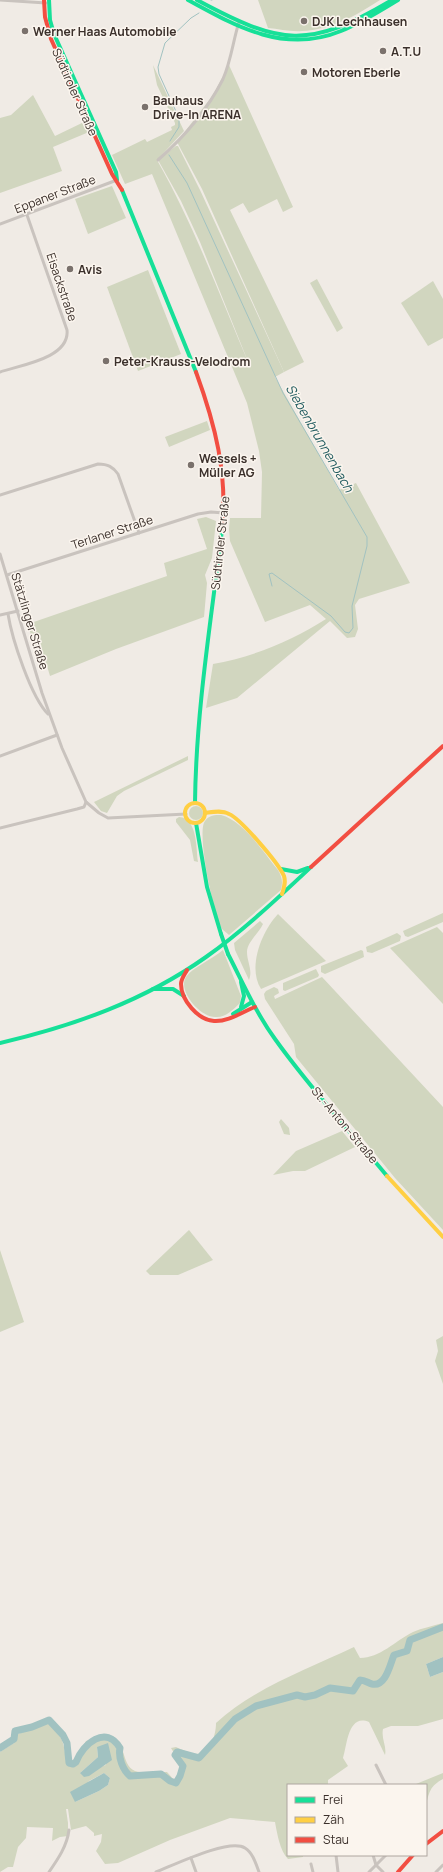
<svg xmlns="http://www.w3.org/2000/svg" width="443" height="1872" font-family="Manrope,sans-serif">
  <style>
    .green { fill: #d1d6bf; fill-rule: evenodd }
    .water { fill: #a1c2c1 }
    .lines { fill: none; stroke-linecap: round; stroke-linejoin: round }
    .stream { stroke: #a1c2c1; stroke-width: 1 }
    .river { stroke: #a1c2c1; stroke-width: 7 }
    .street { stroke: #c9c3be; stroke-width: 3 }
    .fast { stroke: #16e098; stroke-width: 4 }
    .slow { stroke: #ffcf43; stroke-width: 4 }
    .jam { stroke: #f24e42; stroke-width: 4 }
    .fast-bridge { stroke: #16e098; stroke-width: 4 }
    .poi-dot { fill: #7a716c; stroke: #fbf5ee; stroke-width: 1.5 }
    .labels { text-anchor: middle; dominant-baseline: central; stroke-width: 3; stroke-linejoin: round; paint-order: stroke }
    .poi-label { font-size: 12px; font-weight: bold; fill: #3b302b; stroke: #fbf5ee; text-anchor: start }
    .street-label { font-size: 12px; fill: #3b302b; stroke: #fbf5ee }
    .water-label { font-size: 13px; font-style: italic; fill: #1f5a5e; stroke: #fbf5ee }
  </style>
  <rect width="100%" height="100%" fill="#f0ebe5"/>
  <!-- green -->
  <g class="green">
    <path d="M 258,0 L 380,0 C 357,15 331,30 302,31 C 291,32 279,29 268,28 Z"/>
    <path d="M 153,65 L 184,131 L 157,160 C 195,227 221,299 251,369 L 200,242 L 181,201 L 158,160 L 176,146 L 178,146 L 200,190 L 284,372 L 275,377 L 339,490 L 356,483 L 410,583 L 359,599 L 355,605 L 358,629 L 355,637 L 347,638 L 330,621 L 237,698 L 206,708 L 213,664 C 251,658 293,640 326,619 L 310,605 L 265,622 L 230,541 L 229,529 L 230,518 L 261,518 L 262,472 L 259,451 L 247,403 L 152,174 L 125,184 L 112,155 L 145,139 L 147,142 L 172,130 L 171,127 L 175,125 L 175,123 L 157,85 Z"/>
    <path d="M 229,65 L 293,207 L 283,212 L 277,199 L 249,213 L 243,203 L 230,210 L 304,362 L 284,372 L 202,189 L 177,142 L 213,95 Z"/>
    <path d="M 33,95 L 55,136 L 84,122 L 89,132 L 53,147 L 62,171 L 0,193 L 0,118 L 11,115 Z"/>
    <path d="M 112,186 L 126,218 L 88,234 L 75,199 Z"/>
    <path d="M 148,270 L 181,354 L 138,371 L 107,287 Z"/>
    <path d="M 317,279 L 343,328 L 337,332 L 310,283 Z"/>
    <path d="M 433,281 L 443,299 L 443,338 L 428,346 L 401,303 Z"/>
    <path d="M 207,421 L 210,430 L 169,447 L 165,437 Z"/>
    <path d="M 206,517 L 216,521 L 212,558 L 205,575 L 207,583 L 204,617 L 116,649 L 50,676 L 47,666 L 40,669 L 28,624 L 167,576 L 164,563 L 207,549 L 197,519 Z"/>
    <path d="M 188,756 L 188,760 L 124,791 L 117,796 L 107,813 L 101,811 L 94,802 Z"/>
    <circle cx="196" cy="813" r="7"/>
    <path d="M 221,815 C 244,821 263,852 278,870 C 282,877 283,882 281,890 L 229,935 C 227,933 224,931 222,929 C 214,916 196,832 205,821 C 209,815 215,815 221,815 Z"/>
    <path d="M 179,817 C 198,818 196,850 198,862 L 194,861 L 190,840 L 176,822 L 176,819 Z"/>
    <path d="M 443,913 L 443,922 L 408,937 L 405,936 L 403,931 Z"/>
    <path d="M 278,914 L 326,961 L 261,989 C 247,967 262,931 278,914 Z"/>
    <path d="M 260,921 L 263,924 C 259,933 247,942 247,952 C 247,962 253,970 249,980 L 235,950 L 234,943 Z"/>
    <path d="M 437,927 L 443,933 L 443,1004 L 390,948 Z"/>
    <path d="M 397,933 L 401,936 L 400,941 L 372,953 L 367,952 L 366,947 Z"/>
    <path d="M 223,950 L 241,996 L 240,1003 C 234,1009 226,1017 217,1017 C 201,1019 177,991 186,977 C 193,967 213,959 223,950 Z"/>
    <path d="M 361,950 L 363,951 L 364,957 L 325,974 L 321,972 L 321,966 Z"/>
    <path d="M 316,969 L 319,975 L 318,977 L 285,991 L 283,990 L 283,983 Z"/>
    <path d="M 322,977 L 443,1107 L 443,1230 L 395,1178 L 296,1057 L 294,1044 L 265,999 L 264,994 L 266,991 L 274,987 L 278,989 L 279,993 L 274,996 L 275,999 Z"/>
    <path d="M 281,1119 L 289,1128 L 290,1135 L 284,1134 L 279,1122 Z"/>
    <path d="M 342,1131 L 355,1147 L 305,1171 L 293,1171 L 273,1175 L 296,1151 Z"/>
    <path d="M 189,1230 L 213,1260 L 178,1275 L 150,1275 L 146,1271 Z"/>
    <path d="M 0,1250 L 24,1322 L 0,1332 Z"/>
    <path d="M 443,1336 L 443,1384 L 435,1361 L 438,1351 L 436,1340 Z"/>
    <path d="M 443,1623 L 443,1626 L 411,1637 L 412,1641 L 413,1638 L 443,1629 L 443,1657 L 426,1664 L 430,1677 L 443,1672 L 443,1719 L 418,1726 L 391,1726 L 383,1729 C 381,1739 387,1746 385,1755 L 369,1722 C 348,1713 347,1746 343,1758 L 348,1766 L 328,1780 L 328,1784 L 288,1785 L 288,1855 L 303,1855 L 303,1857 L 288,1859 C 280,1851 277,1833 275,1822 L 230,1818 L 170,1840 L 118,1863 L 105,1864 L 96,1851 L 101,1842 L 102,1834 L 94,1836 L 94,1833 L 86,1826 L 71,1830 L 68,1809 L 66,1809 L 68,1823 L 68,1836 L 60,1837 L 52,1841 L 53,1828 L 27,1827 L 26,1838 L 18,1847 L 13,1867 L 8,1867 L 0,1872 L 0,1752 L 14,1743 L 18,1734 L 47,1723 L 50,1724 C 65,1737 64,1748 67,1766 L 70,1762 L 74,1762 L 86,1741 C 92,1740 102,1734 107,1735 C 127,1736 120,1765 135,1771 C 143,1774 158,1772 167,1772 L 174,1780 L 178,1777 L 182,1766 L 171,1748 L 176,1747 C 181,1749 190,1754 196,1754 C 211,1754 216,1734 216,1723 C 254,1688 308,1669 354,1647 L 360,1658 C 380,1658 395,1641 413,1632 C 422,1628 433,1626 443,1623 ZM 97,1747 L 106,1765 L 80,1773 L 98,1757 ZM 104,1773 L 110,1778 L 108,1785 L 99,1791 L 75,1802 L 89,1781 Z"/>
    <path d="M 443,1773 L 443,1779 C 430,1786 429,1792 426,1806 L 426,1785 L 416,1784 Z"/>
  </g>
  <!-- water -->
  <g class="water">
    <path d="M 443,1657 L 443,1672 L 430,1677 L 426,1664 Z"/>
    <path d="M 108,1743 L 112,1760 L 89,1776 L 84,1777 L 80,1773 L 98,1757 L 97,1747 Z"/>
    <path d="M 104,1773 L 110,1778 L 108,1785 L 99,1791 L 75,1802 L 70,1792 Z"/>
  </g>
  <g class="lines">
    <!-- stream -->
    <g class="stream">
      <path d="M 211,0 L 212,0"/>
      <path d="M 170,141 L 179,127 L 179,118 L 159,74 L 158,67 L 165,43 L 191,18 L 199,13"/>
      <path d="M 169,155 L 187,183 L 283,393 L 367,537 L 367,546 L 352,606 L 353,628 L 349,633 L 345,632 L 331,616 L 272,573 L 269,574 L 272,586"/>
    </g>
    <!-- river -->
    <path class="river" d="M 0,1748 L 14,1739 L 15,1731 L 32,1727 L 49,1720 L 63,1735 L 67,1743 L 69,1763 L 73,1764 L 76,1762 C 83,1744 106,1724 120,1748 C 118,1758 123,1770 130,1776 L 161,1774 L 170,1781 L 176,1783 L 180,1776 L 183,1766 L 175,1755 L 177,1752 L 199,1758 L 235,1719 L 256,1706 L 297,1695 L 305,1697 L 315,1695 L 330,1688 L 353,1691 L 360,1680 C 365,1680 368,1683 372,1684 C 386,1687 390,1664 394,1655 L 407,1651 L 410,1640 L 443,1627"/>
    <!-- street -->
    <g class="street">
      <path d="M 0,0 L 46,3"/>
      <path d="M 158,160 C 183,138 208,109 223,79 C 231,61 233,41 239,22"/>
      <path d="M 0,224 L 117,180"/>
      <path d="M 0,372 C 21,365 70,358 67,330 L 27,215"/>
      <path d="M 0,495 L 98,464 C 108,464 113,467 118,474 L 139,533"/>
      <path d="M 0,554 L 42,693 L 62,748 L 86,802 L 99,813 L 108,818 L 186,814"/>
      <path d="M 7,575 L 198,514 L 211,512 L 224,513"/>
      <path d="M 8,614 C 12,639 31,697 48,714"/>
      <path d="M 0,615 L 18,611"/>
      <path d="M 0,756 L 57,735"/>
      <path d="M 0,828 L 77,809 L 84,807 L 86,802"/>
      <path d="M 376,1765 L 386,1785"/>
      <path d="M 336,1855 L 338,1872"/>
      <path d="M 373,1855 L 376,1865 L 383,1872"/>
      <path d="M 191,1858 L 196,1872"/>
      <path d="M 311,1864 L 313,1872"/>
      <path d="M 49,1872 C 58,1859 67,1846 69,1830"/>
      <path d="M 156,1872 C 174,1865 229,1838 245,1848 C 253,1853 256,1864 259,1872"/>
      <path d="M 369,1872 L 386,1855"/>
      <path d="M 436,1872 L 443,1865"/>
    </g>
    <!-- fast -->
    <g class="fast">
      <path d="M 49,0 L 50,20 L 54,34 L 116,172 L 117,180"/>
      <path d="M 188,0 C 237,27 285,54 341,31 C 361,23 380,11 398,0"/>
      <path d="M 197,0 C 281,45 308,50 392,0"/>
      <path d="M 122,190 L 196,372"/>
      <path d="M 195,803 C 196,711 211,621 222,530"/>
      <path d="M 196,823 L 207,887 L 221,934"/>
      <path d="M 281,869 L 297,872 L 308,868"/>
      <path d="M 228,954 C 243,983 256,1013 275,1039 C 309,1087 350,1131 387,1176"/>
      <path d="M 241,982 L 244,996 L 241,1007"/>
      <path d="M 153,989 L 173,989 L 184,996"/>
      <path d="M 233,1014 L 252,1002"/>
      <path d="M 0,1043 C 73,1026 144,1001 206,957 C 244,930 278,898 311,867"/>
    </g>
    <!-- slow -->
    <g class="slow">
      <circle cx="195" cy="813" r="10"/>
      <path d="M 205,813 C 213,812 222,810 229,814 C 241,819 279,864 284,876 C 286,882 284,888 282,894"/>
      <path d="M 387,1176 L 443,1237"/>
    </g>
    <!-- jam -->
    <g class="jam">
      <path d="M 44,0 L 45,17 L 51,39 L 112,174 L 122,190"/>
      <path d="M 196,372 C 215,424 228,474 222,530"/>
      <path d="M 311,867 L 443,746"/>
      <path d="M 187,970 C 185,974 181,979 181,984 C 181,1000 198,1020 214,1021 C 228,1022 242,1012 255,1007"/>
      <path d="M 426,1844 L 443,1831"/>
      <path d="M 398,1872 L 413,1855"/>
    </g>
    <!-- fast-bridge -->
    <path class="fast-bridge" d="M 221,934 L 228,954"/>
  </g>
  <!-- markers -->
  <g class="poi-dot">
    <circle cx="304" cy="21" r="4"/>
    <circle cx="25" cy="31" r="4"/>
    <circle cx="383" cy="51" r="4"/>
    <circle cx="304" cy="72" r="4"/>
    <circle cx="145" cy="107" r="4"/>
    <circle cx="70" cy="269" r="4"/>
    <circle cx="106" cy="361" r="4"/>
    <circle cx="191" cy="465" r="4"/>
  </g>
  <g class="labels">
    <!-- poi labels -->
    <g class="poi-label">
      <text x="312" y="21">DJK Lechhausen</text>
      <text x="33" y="31">Werner Haas Automobile</text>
      <text x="391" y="51">A.T.U</text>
      <text x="312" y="72">Motoren Eberle</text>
      <text x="153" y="100">Bauhaus<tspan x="153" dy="14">Drive-In ARENA</tspan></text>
      <text x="78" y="269">Avis</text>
      <text x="114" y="361">Peter-Krauss-Velodrom</text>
      <text x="199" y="458">Wessels +<tspan x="199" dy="14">Müller AG</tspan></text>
    </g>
    <!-- street labels -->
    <g class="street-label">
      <text transform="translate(75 92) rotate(66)">Südtiroler Straße</text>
      <text transform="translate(55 194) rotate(-21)">Eppaner Straße</text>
      <text transform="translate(62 287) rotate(71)">Eisackstraße</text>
      <text transform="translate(112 532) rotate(-18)">Terlaner Straße</text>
      <text transform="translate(220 543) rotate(-84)">Südtiroler Straße</text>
      <text transform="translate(30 621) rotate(73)">Stätzlinger Straße</text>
      <text transform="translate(345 1125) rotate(50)">St.-Anton-Straße</text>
    </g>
    <!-- water labels -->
    <g class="water-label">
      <text transform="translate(320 438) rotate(60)">Siebenbrunnenbach</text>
    </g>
  </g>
  <!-- legend -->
  <rect x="287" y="1784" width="140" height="72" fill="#fbf5ee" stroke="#aea6a0"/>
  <rect x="295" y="1797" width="20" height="6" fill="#16e098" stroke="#aea6a0"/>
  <text x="323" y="1804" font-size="12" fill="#3b302b">Frei</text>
  <rect x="295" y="1817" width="20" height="6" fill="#ffcf43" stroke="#aea6a0"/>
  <text x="323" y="1824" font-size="12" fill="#3b302b">Zäh</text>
  <rect x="295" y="1837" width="20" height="6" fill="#f24e42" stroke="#aea6a0"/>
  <text x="323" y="1844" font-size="12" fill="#3b302b">Stau</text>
</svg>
